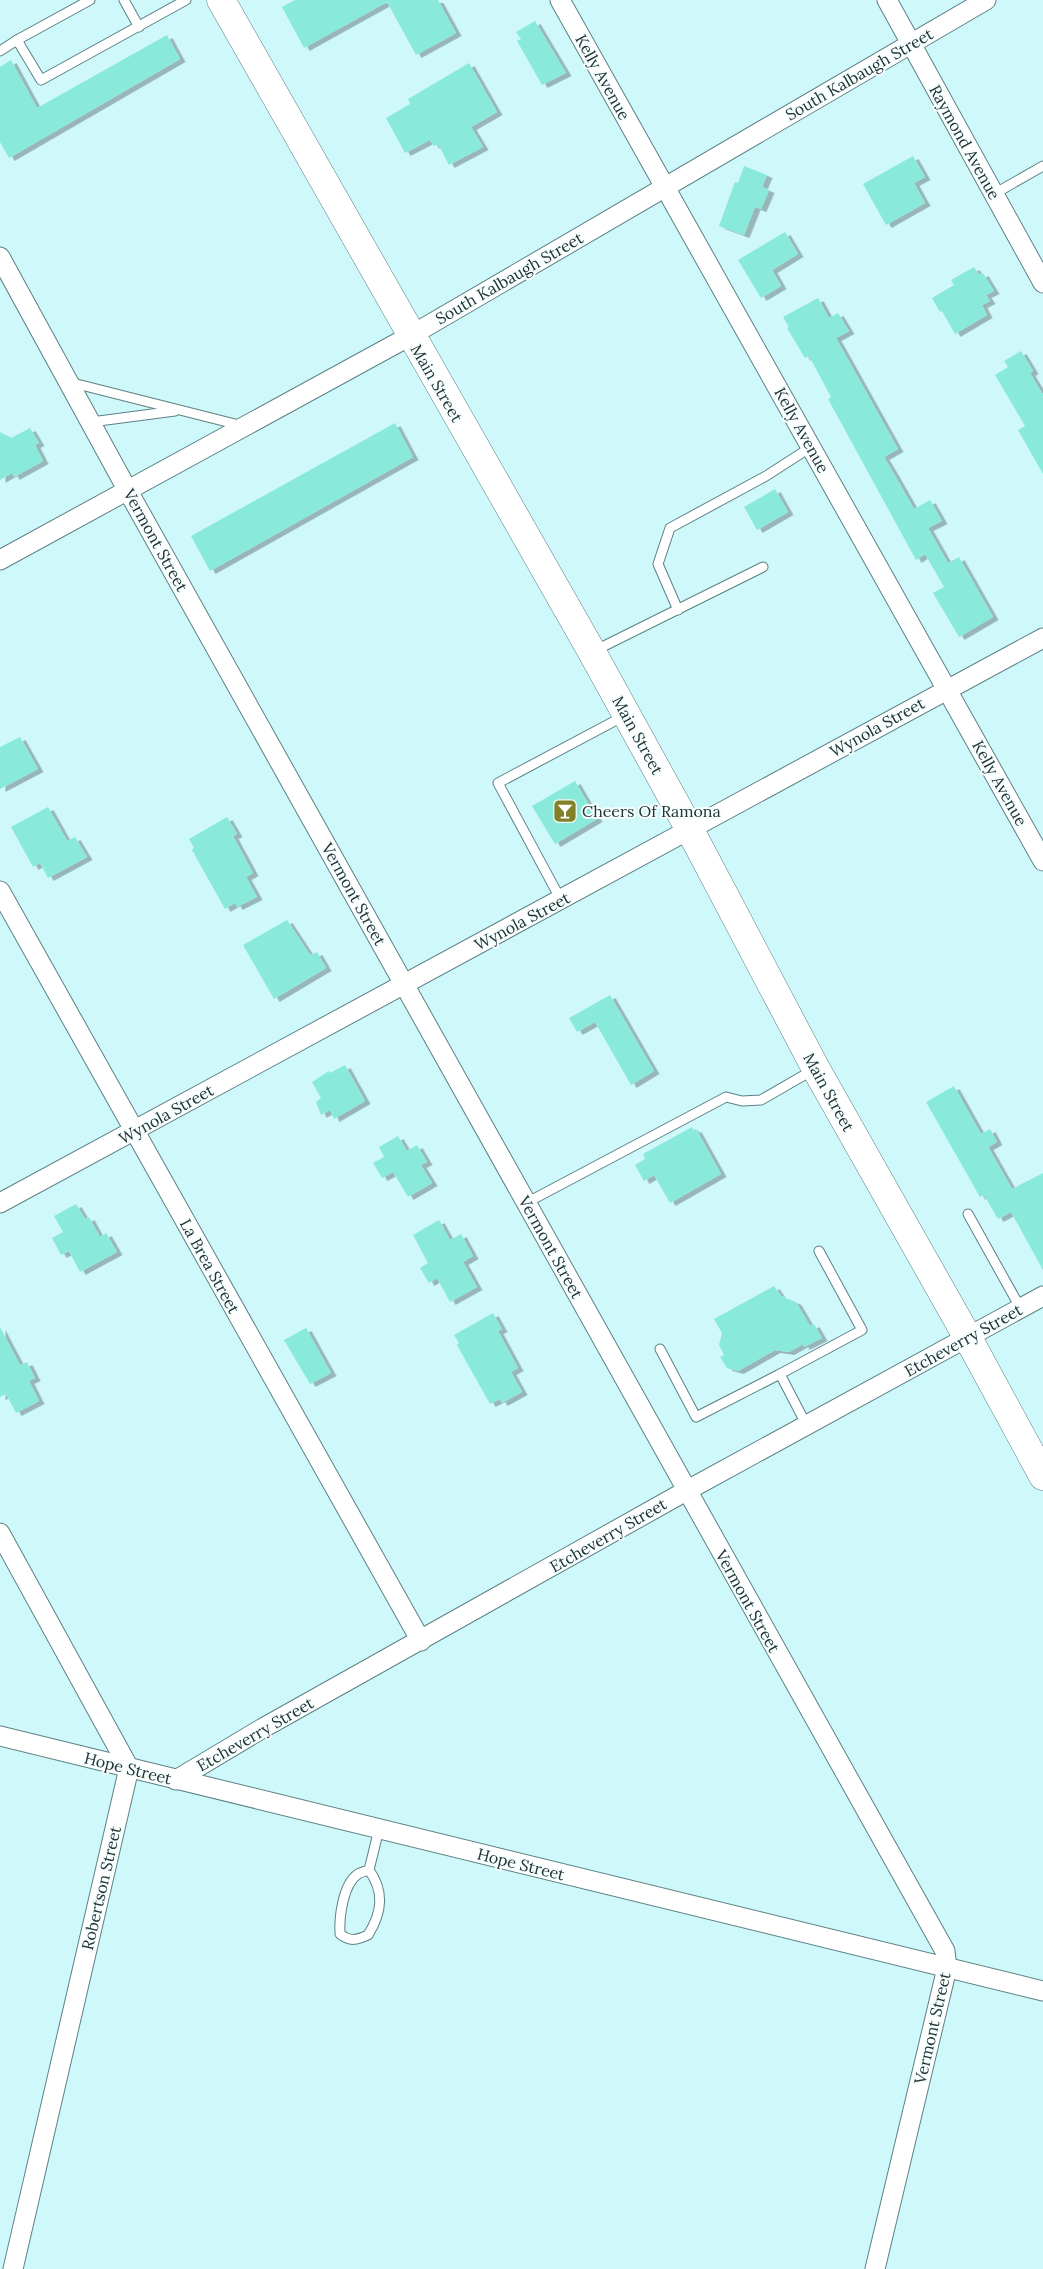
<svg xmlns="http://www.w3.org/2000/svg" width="1043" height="2269" font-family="Lora,serif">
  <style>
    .building { fill: #89eadc; filter: url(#shadow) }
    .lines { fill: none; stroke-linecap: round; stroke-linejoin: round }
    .lane-casing { stroke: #5c8184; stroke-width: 11 }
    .street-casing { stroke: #5c8184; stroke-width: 21 }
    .primary-casing { stroke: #5c8184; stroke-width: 29 }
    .lane { stroke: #fff; stroke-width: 9 }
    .street { stroke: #fff; stroke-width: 19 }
    .primary { stroke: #fff; stroke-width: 28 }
    .labels { text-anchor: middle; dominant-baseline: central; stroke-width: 4; stroke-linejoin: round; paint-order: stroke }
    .street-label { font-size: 16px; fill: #233234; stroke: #f6fefe }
    .poi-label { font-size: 16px; fill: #233234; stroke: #f6fefe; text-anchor: start }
  </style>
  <defs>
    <filter id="shadow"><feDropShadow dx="5.5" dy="3" stdDeviation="0" flood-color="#0004"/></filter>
  </defs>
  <rect width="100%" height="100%" fill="#cff8fb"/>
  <!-- building -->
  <g class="building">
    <path d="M 295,0 L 438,0 L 456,33 L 416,55 L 387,2 L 304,48 L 282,7 Z"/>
    <path d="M 535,21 L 566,73 L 542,85 L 517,41 L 521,39 L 516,32 Z"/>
    <path d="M 167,35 L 180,59 L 9,158 L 0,142 L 0,67 L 11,60 L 37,108 Z"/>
    <path d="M 469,63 L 497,112 L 471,127 L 483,147 L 449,165 L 438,144 L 434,146 L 430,140 L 405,153 L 386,118 L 410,104 L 408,99 Z"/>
    <path d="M 913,156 L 925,177 L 914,183 L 925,203 L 886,225 L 863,184 Z"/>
    <path d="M 744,166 L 767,175 L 762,187 L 769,190 L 761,209 L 755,207 L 744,235 L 719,226 L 735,182 L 738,183 Z"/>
    <path d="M 785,232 L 798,254 L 772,270 L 781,286 L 761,298 L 738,260 Z"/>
    <path d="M 974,267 L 979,275 L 983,273 L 994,291 L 986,295 L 990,301 L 982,305 L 987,315 L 955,334 L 942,311 L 940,312 L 932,298 L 954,285 L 951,280 Z"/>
    <path d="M 818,298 L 829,318 L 838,313 L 849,331 L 836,338 L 898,449 L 884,457 L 893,472 L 914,509 L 930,500 L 942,521 L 928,528 L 948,563 L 959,557 L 993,617 L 959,637 L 933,593 L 944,587 L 925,554 L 916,560 L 828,399 L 831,397 L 809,356 L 805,358 L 787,328 L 789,327 L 783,317 Z"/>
    <path d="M 1021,351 L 1033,371 L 1030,373 L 1043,395 L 1043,474 L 1018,430 L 1025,426 L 995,375 L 1008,367 L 1004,361 Z"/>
    <path d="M 395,423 L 413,457 L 210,571 L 191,536 Z"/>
    <path d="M 30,428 L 39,443 L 35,445 L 43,461 L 14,477 L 12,473 L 0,480 L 0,432 L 11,438 Z"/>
    <path d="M 775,489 L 788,512 L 757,530 L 744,507 Z"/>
    <path d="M 20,737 L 38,769 L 0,789 L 0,747 Z"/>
    <path d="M 575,781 L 597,819 L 555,844 L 532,806 Z"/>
    <path d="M 48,807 L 67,841 L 75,837 L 87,857 L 48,878 L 40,863 L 33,867 L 11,827 Z"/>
    <path d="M 227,817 L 237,834 L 233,836 L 253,873 L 246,877 L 257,897 L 237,907 L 235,903 L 225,909 L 192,850 L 194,848 L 189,839 Z"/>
    <path d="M 287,920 L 310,955 L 317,952 L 326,968 L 274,999 L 243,945 Z"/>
    <path d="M 610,995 L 654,1071 L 631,1085 L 595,1022 L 577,1032 L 569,1018 Z"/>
    <path d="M 345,1065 L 365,1101 L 334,1119 L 330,1110 L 321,1115 L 316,1102 L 321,1098 L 312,1082 L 329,1071 L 330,1073 Z"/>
    <path d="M 954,1086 L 981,1134 L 990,1129 L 997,1142 L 988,1147 L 1012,1189 L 1043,1173 L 1043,1270 L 1011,1212 L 998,1219 L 984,1195 L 980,1197 L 926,1102 Z"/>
    <path d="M 692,1127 L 694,1130 L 696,1129 L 721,1174 L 670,1203 L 654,1175 L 644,1181 L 635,1165 L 645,1159 L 643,1154 Z"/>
    <path d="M 398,1136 L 407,1151 L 417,1145 L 427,1162 L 421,1165 L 432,1183 L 408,1197 L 393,1172 L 382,1178 L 373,1163 L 384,1157 L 379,1147 Z"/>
    <path d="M 76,1204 L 85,1219 L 89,1217 L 100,1237 L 106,1233 L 117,1252 L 80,1272 L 69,1251 L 61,1255 L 52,1238 L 63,1232 L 54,1216 Z"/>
    <path d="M 439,1220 L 450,1240 L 461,1234 L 473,1256 L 463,1262 L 477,1287 L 450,1302 L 437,1278 L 429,1283 L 420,1268 L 428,1263 L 413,1235 Z"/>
    <path d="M 774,1286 L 781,1296 L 796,1302 L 810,1326 L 814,1324 L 822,1338 L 804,1347 L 803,1344 L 789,1352 L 775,1350 L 738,1371 L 727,1368 L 720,1357 L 724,1355 L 719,1345 L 722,1333 L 714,1319 Z"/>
    <path d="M 493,1313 L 502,1329 L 498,1331 L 518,1368 L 511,1372 L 522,1392 L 502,1403 L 500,1399 L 490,1404 L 457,1345 L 459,1343 L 454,1335 Z"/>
    <path d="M 0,1327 L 20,1365 L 27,1362 L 35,1378 L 29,1381 L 39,1401 L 16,1413 L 6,1394 L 0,1397 Z"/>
    <path d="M 306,1328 L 331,1373 L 310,1384 L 284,1340 Z"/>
  </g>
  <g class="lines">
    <!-- lane casing -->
    <g class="lane-casing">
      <g id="lane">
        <path d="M 124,0 L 139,27"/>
        <path d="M 17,40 L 90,0"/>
        <path d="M 0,51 L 17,40 L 41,80 L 186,0"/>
        <path d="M 994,194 L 1043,166"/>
        <path d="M 69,382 L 243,426"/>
        <path d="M 91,422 L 175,411"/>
        <path d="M 678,610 L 658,564 L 670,528 L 766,476 L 811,447"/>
        <path d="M 594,651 L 763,567"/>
        <path d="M 561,900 L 498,783 L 624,716"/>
        <path d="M 526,1203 L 726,1097 L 742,1101 L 761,1100 L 813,1070"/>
        <path d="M 968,1214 L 1021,1309"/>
        <path d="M 660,1349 L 696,1417 L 780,1374 L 807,1426"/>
        <path d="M 780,1374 L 862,1330 L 819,1251"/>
        <path d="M 369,1870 C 385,1892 382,1913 368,1935 C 357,1940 350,1942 340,1934 C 339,1917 343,1884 358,1874 C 361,1872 366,1871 369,1870 L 379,1829"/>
      </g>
    </g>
    <!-- street casing -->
    <g class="street-casing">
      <g id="street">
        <path d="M 560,0 L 1043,861"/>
        <path d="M 887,0 L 1043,283"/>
        <path d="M 0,257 L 128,491 L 945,1951 L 947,1968 L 875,2269"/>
        <path d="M 0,560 L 410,336 L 986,0"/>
        <path d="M 0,891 L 421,1641"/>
        <path d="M 0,1203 L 1043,638"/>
        <path d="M 0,1533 L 129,1768 L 13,2269"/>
        <path d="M 0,1736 L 1043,1991"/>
        <path d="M 176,1780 L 263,1728 L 686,1491 L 1043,1296"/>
      </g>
    </g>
    <!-- primary casing -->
    <g class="primary-casing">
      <path id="primary" d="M 221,0 L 592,652 L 690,830 L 816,1069 L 968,1338 L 1043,1476"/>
    </g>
    <!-- lane -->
    <use href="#lane" class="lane"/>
    <!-- street -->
    <use href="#street" class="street"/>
    <!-- primary -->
    <use href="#primary" class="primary"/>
  </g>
  <!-- icons -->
  <defs>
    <g id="bar-square" transform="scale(1.25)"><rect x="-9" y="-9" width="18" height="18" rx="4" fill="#828028" stroke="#f6fefe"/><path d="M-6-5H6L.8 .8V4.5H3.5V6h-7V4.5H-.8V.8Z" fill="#fff"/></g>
  </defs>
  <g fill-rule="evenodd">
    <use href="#bar-square" x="565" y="811"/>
  </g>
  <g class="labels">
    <!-- street labels -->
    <g class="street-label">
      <text transform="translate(859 74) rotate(-30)">South Kalbaugh Street</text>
      <text transform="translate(603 77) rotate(61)">Kelly Avenue</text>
      <text transform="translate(965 142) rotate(61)">Raymond Avenue</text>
      <text transform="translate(509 278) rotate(-30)">South Kalbaugh Street</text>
      <text transform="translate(437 383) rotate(60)">Main Street</text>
      <text transform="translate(802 430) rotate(61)">Kelly Avenue</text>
      <text transform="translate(156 540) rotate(61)">Vermont Street</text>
      <text transform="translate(877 727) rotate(-29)">Wynola Street</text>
      <text transform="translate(638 735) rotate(61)">Main Street</text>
      <text transform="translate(1000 783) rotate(61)">Kelly Avenue</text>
      <text transform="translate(354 894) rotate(61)">Vermont Street</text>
      <text transform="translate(522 921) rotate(-28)">Wynola Street</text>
      <text transform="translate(829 1092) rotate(61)">Main Street</text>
      <text transform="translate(166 1114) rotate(-29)">Wynola Street</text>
      <text transform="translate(551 1247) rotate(61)">Vermont Street</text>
      <text transform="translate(210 1266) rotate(61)">La Brea Street</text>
      <text transform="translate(963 1340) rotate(-29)">Etcheverry Street</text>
      <text transform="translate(608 1535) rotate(-30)">Etcheverry Street</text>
      <text transform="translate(748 1601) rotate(61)">Vermont Street</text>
      <text transform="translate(255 1734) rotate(-30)">Etcheverry Street</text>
      <text transform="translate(128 1768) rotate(14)">Hope Street</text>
      <text transform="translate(521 1864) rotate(14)">Hope Street</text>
      <text transform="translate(101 1888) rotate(-77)">Robertson Street</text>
      <text transform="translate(932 2028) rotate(-77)">Vermont Street</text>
    </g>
    <!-- poi labels -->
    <g class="poi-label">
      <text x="582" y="811">Cheers Of Ramona</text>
    </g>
  </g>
</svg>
